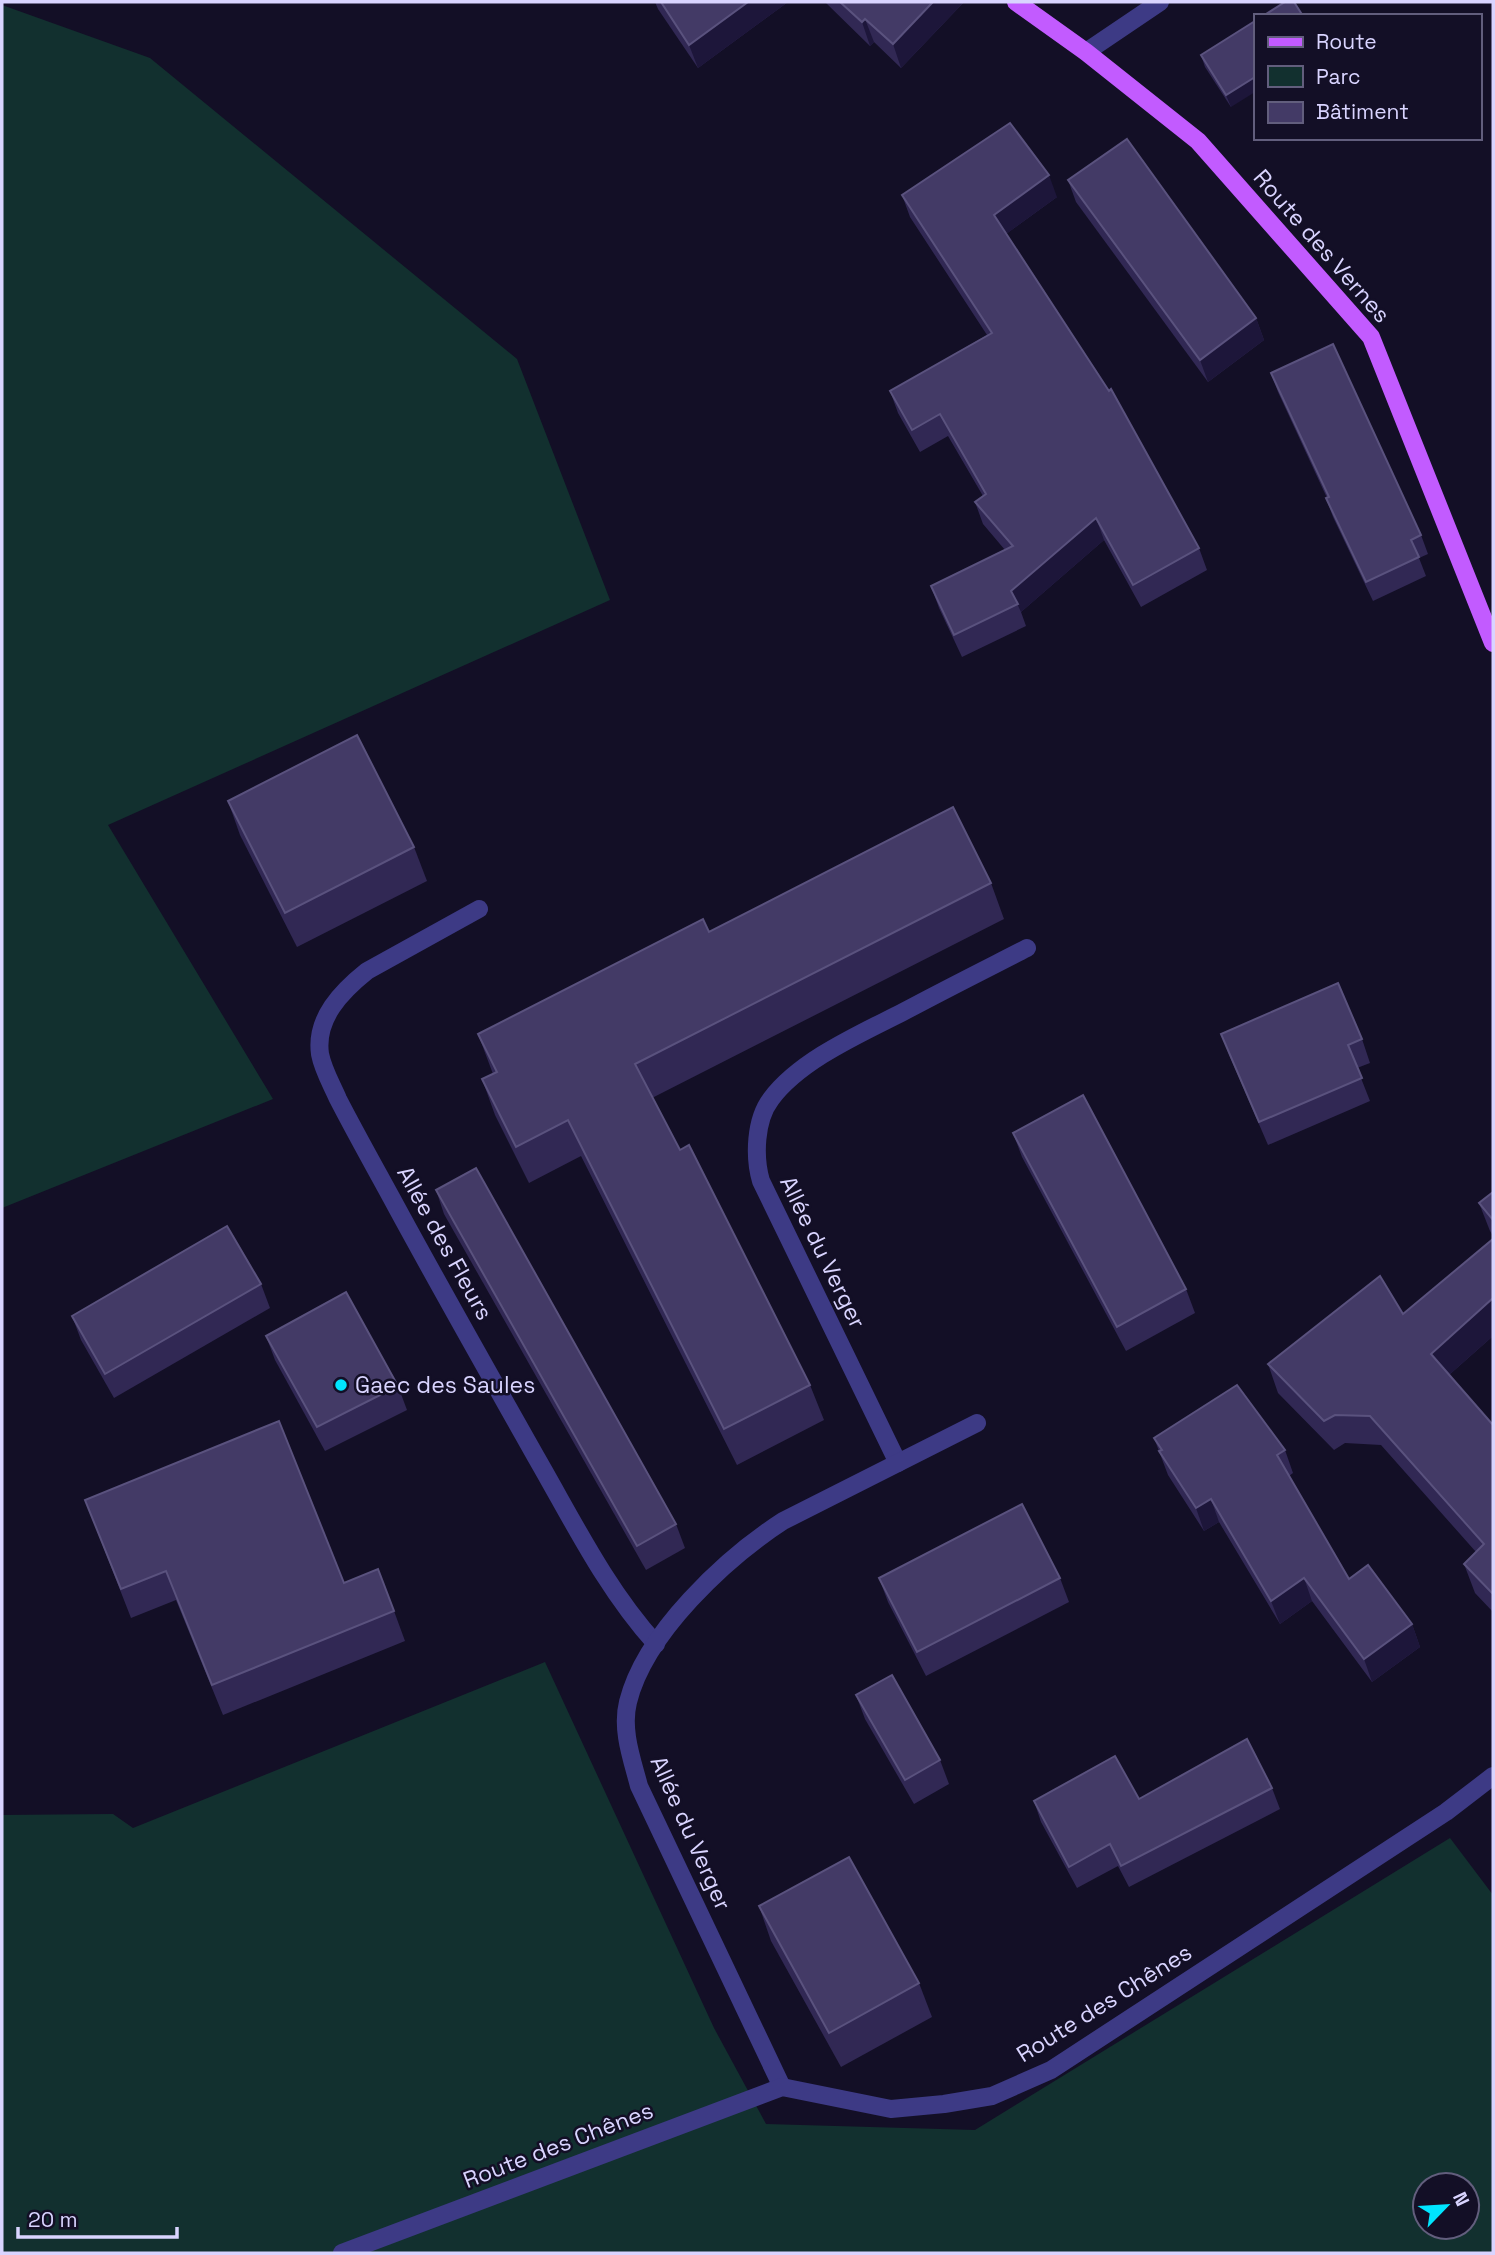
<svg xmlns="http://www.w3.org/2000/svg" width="1495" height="2255" font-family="'Space Grotesk',sans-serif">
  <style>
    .green { fill: #12302f; fill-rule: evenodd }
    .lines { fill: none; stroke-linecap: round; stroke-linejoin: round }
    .minor { stroke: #3d3a85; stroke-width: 18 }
    .major { stroke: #c25bff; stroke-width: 18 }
    .wall { fill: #312854 }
    .shaded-wall { fill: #1d163a }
    .building { fill: #433a66; stroke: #5a527e; stroke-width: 2 }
    .poi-dot { fill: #00e5ff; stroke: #130f26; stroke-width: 2.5 }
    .labels { text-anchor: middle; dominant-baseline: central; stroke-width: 5; stroke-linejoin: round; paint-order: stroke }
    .street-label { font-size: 23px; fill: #d9d4ff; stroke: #130f26 }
    .poi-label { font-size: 23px; fill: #d9d4ff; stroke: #130f26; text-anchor: start }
  </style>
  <rect width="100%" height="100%" fill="#130f26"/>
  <!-- green -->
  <g class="green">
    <path d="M 2,5 L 150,58 L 517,359 L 610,600 L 108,825 L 273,1099 L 2,1208 Z"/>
    <path d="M 545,1662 L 714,2028 L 766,2124 L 975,2130 L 1450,1838 L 1493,1895 L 1493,2253 L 2,2253 L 2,1815 L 113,1814 L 133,1828 ZM 1425,2185 L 1467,2185 L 1467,2227 L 1425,2227 Z"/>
  </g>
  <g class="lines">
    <!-- minor -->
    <g class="minor">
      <path d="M 1086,52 L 1160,2"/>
      <path d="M 479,909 L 367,971 C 342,991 315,1018 320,1054 C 323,1070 332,1085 338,1099 C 355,1132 373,1164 391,1197 C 438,1284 487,1370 536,1457 C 573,1521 606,1589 656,1644"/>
      <path d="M 898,1463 L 761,1181 C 754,1157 755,1120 771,1099 C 800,1060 860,1034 903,1012 C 944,990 986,969 1027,948"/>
      <path d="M 782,2087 L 639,1786 C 632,1759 621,1730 628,1702 C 645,1633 726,1558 783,1521 L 977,1423"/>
      <path d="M 342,2253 L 782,2087 L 891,2109 L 944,2104 L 992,2096 L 1051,2070 L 1446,1812 L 1493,1776"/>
    </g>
    <!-- major -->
    <path class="major" d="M 1016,2 L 1086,52 L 1198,141 L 1371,337 L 1493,643"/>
  </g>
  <!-- wall -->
  <g class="wall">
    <path d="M 655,2 L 788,2 L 698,68 L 658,9 Z"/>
    <path d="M 825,2 L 964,2 L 901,68 L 874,42 L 870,46 Z"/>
    <path d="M 1255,21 L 1231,107 L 1205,67 L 1201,55 Z"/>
    <path d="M 1068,180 L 1256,318 L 1264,340 L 1208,382 L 1076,202 Z"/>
    <path d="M 902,195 L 1057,197 L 1006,234 L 1199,548 L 1207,570 L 1141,607 L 1104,540 L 1021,612 L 1026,626 L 962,657 L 939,608 L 931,586 L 1005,550 L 983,524 L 975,502 L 983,496 L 948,436 L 920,452 L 898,413 L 890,391 L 987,335 L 910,217 Z"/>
    <path d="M 1271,373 L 1421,535 L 1428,554 L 1419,558 L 1426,576 L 1373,601 L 1333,517 L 1326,498 L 1327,498 L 1278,392 Z"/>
    <path d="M 228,801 L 414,847 L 427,881 L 297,947 L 240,835 Z"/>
    <path d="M 991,883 L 1004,919 L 652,1098 L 680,1150 L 810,1385 L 824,1420 L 737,1465 L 581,1156 L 529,1183 L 495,1115 L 482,1079 L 493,1074 L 478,1034 L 709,932 Z"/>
    <path d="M 1221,1034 L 1362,1039 L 1370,1063 L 1357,1068 L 1370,1101 L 1268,1145 L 1230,1057 Z"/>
    <path d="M 1013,1133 L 1186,1289 L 1195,1313 L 1126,1351 L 1022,1157 Z"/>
    <path d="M 436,1190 L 676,1524 L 685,1548 L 646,1570 L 444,1214 Z"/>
    <path d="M 1493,1192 L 1493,1236 L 1490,1231 L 1479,1203 Z"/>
    <path d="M 1493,1239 L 1493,1336 L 1449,1375 L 1493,1425 L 1493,1612 L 1475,1593 L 1464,1564 L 1476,1552 L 1381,1445 L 1345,1443 L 1334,1450 L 1278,1393 L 1268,1364 L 1403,1314 Z"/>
    <path d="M 261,1284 L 270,1308 L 114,1398 L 81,1340 L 72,1316 Z"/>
    <path d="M 266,1336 L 398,1386 L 407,1410 L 325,1451 L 275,1360 Z"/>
    <path d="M 1154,1438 L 1285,1450 L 1293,1473 L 1289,1476 L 1349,1579 L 1412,1624 L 1420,1647 L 1372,1682 L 1312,1601 L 1280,1624 L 1219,1522 L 1204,1531 L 1168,1475 Z"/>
    <path d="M 85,1500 L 344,1583 L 394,1611 L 405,1641 L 223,1715 L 176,1600 L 131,1618 Z"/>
    <path d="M 879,1578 L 1060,1578 L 1069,1602 L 926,1676 L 888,1602 Z"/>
    <path d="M 856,1695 L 940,1760 L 949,1784 L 914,1804 L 865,1719 Z"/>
    <path d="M 1272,1788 L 1280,1809 L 1129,1887 L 1118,1866 L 1077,1888 L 1041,1822 L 1034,1801 L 1139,1799 Z"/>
    <path d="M 759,1906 L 919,1983 L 932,2017 L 841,2067 L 771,1941 Z"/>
  </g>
  <!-- shaded-wall -->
  <g class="shaded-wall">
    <path d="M 748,2 L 788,2 L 698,68 L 689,45 Z"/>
    <path d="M 933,2 L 964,2 L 901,68 L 893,44 Z"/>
    <path d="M 865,19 L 874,42 L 870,46 L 862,22 Z"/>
    <path d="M 1255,77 L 1255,92 L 1231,107 L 1226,95 Z"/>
    <path d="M 1049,175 L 1057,197 L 1002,237 L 994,215 Z"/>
    <path d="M 1256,318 L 1264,340 L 1208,382 L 1200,360 Z"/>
    <path d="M 1096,518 L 1104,540 L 1021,612 L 1011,591 Z"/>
    <path d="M 1493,1298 L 1493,1336 L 1441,1382 L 1431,1354 Z"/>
    <path d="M 1211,1499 L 1219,1522 L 1204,1531 L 1196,1508 Z"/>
    <path d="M 1304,1578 L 1312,1601 L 1280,1624 L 1271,1601 Z"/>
    <path d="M 1412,1624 L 1420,1647 L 1372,1682 L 1364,1659 Z"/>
  </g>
  <!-- building -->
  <g class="building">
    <path d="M 661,2 L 748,2 L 689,45 Z"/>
    <path d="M 840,2 L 933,2 L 893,44 L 865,19 L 862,22 Z"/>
    <path d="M 1285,2 L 1294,2 L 1303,16 L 1263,16 Z"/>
    <path d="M 1255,21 L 1255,77 L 1226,95 L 1201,55 Z"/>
    <path d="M 1010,123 L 1049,175 L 994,215 L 1109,391 L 1111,389 L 1199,548 L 1133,585 L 1096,518 L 1011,591 L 1018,604 L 954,635 L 931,586 L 1013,546 L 975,502 L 986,494 L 940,414 L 912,430 L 890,391 L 992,333 L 902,195 Z"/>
    <path d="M 1127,139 L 1256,318 L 1200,360 L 1068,180 Z"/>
    <path d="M 1333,344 L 1421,535 L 1411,540 L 1419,557 L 1366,582 L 1326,498 L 1329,497 L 1271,373 Z"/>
    <path d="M 357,735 L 414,847 L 285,913 L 228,801 Z"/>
    <path d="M 953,807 L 991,883 L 635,1064 L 680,1150 L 689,1145 L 810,1385 L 724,1429 L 568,1120 L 516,1147 L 482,1079 L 497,1072 L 478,1034 L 703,919 L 709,932 Z"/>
    <path d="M 1338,983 L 1362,1039 L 1348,1045 L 1362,1078 L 1259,1122 L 1221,1034 Z"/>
    <path d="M 1083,1095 L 1186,1289 L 1117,1327 L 1013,1133 Z"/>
    <path d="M 476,1168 L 676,1524 L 637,1546 L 436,1190 Z"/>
    <path d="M 1493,1192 L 1493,1220 L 1479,1203 Z"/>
    <path d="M 227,1226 L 261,1284 L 105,1374 L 72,1316 Z"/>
    <path d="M 1493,1239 L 1493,1298 L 1431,1354 L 1493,1425 L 1493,1594 L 1464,1564 L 1484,1544 L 1370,1416 L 1335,1415 L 1324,1421 L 1268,1364 L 1380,1276 L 1403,1314 Z"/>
    <path d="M 346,1292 L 398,1386 L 317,1427 L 266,1336 Z"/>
    <path d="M 1237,1385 L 1285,1450 L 1277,1455 L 1349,1579 L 1368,1565 L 1412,1624 L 1364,1659 L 1304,1578 L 1271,1601 L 1211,1499 L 1196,1508 L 1159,1451 L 1162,1450 L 1154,1438 Z"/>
    <path d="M 279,1421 L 344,1583 L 378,1569 L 394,1611 L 212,1685 L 166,1571 L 121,1589 L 85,1500 Z"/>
    <path d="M 1022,1504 L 1060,1578 L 917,1652 L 879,1578 Z"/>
    <path d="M 892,1675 L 940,1760 L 905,1780 L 856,1695 Z"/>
    <path d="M 1247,1739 L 1272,1788 L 1121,1866 L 1110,1844 L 1069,1867 L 1034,1801 L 1115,1756 L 1139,1799 Z"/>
    <path d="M 849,1857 L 919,1983 L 829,2033 L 759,1906 Z"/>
  </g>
  <!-- markers -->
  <circle class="poi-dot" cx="341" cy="1385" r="7"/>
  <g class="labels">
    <!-- street labels -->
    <g class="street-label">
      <text transform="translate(1322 246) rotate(49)">Route des Vernes</text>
      <text transform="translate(445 1243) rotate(61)">Allée des Fleurs</text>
      <text transform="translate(823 1252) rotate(64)">Allée du Verger</text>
      <text transform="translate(691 1833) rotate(66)">Allée du Verger</text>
      <text transform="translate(1104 2003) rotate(-32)">Route des Chênes</text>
      <text transform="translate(558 2145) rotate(-21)">Route des Chênes</text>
    </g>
    <!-- poi labels -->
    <g class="poi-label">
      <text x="355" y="1385">Gaec des Saules</text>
    </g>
  </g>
  <!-- border -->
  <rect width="1495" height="2255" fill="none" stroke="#d9d4ff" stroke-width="7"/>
  <!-- legend -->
  <rect x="1254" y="14" width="228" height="126" fill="#130f26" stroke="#625e7d" stroke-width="2"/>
  <rect x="1268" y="37" width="35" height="10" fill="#c25bff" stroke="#625e7d" stroke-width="2"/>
  <text x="1316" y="49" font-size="21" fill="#d9d4ff">Route</text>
  <rect x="1268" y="66" width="35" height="21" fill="#12302f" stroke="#625e7d" stroke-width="2"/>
  <text x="1316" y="84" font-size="21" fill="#d9d4ff">Parc</text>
  <rect x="1268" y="102" width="35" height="21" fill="#433a66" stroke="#625e7d" stroke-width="2"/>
  <text x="1316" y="119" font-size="21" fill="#d9d4ff">Bâtiment</text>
  <!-- north arrow -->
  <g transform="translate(1446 2206) rotate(65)"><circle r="33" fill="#130f26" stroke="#625e7d" stroke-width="2"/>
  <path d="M0-5L12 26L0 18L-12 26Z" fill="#00e5ff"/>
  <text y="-10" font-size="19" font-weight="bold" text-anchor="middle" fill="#d9d4ff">N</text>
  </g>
  <!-- scale -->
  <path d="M18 2227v10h159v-10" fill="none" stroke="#d9d4ff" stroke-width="3.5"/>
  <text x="28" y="2227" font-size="21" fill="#d9d4ff" stroke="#130f26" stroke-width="5" paint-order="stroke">20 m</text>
</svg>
